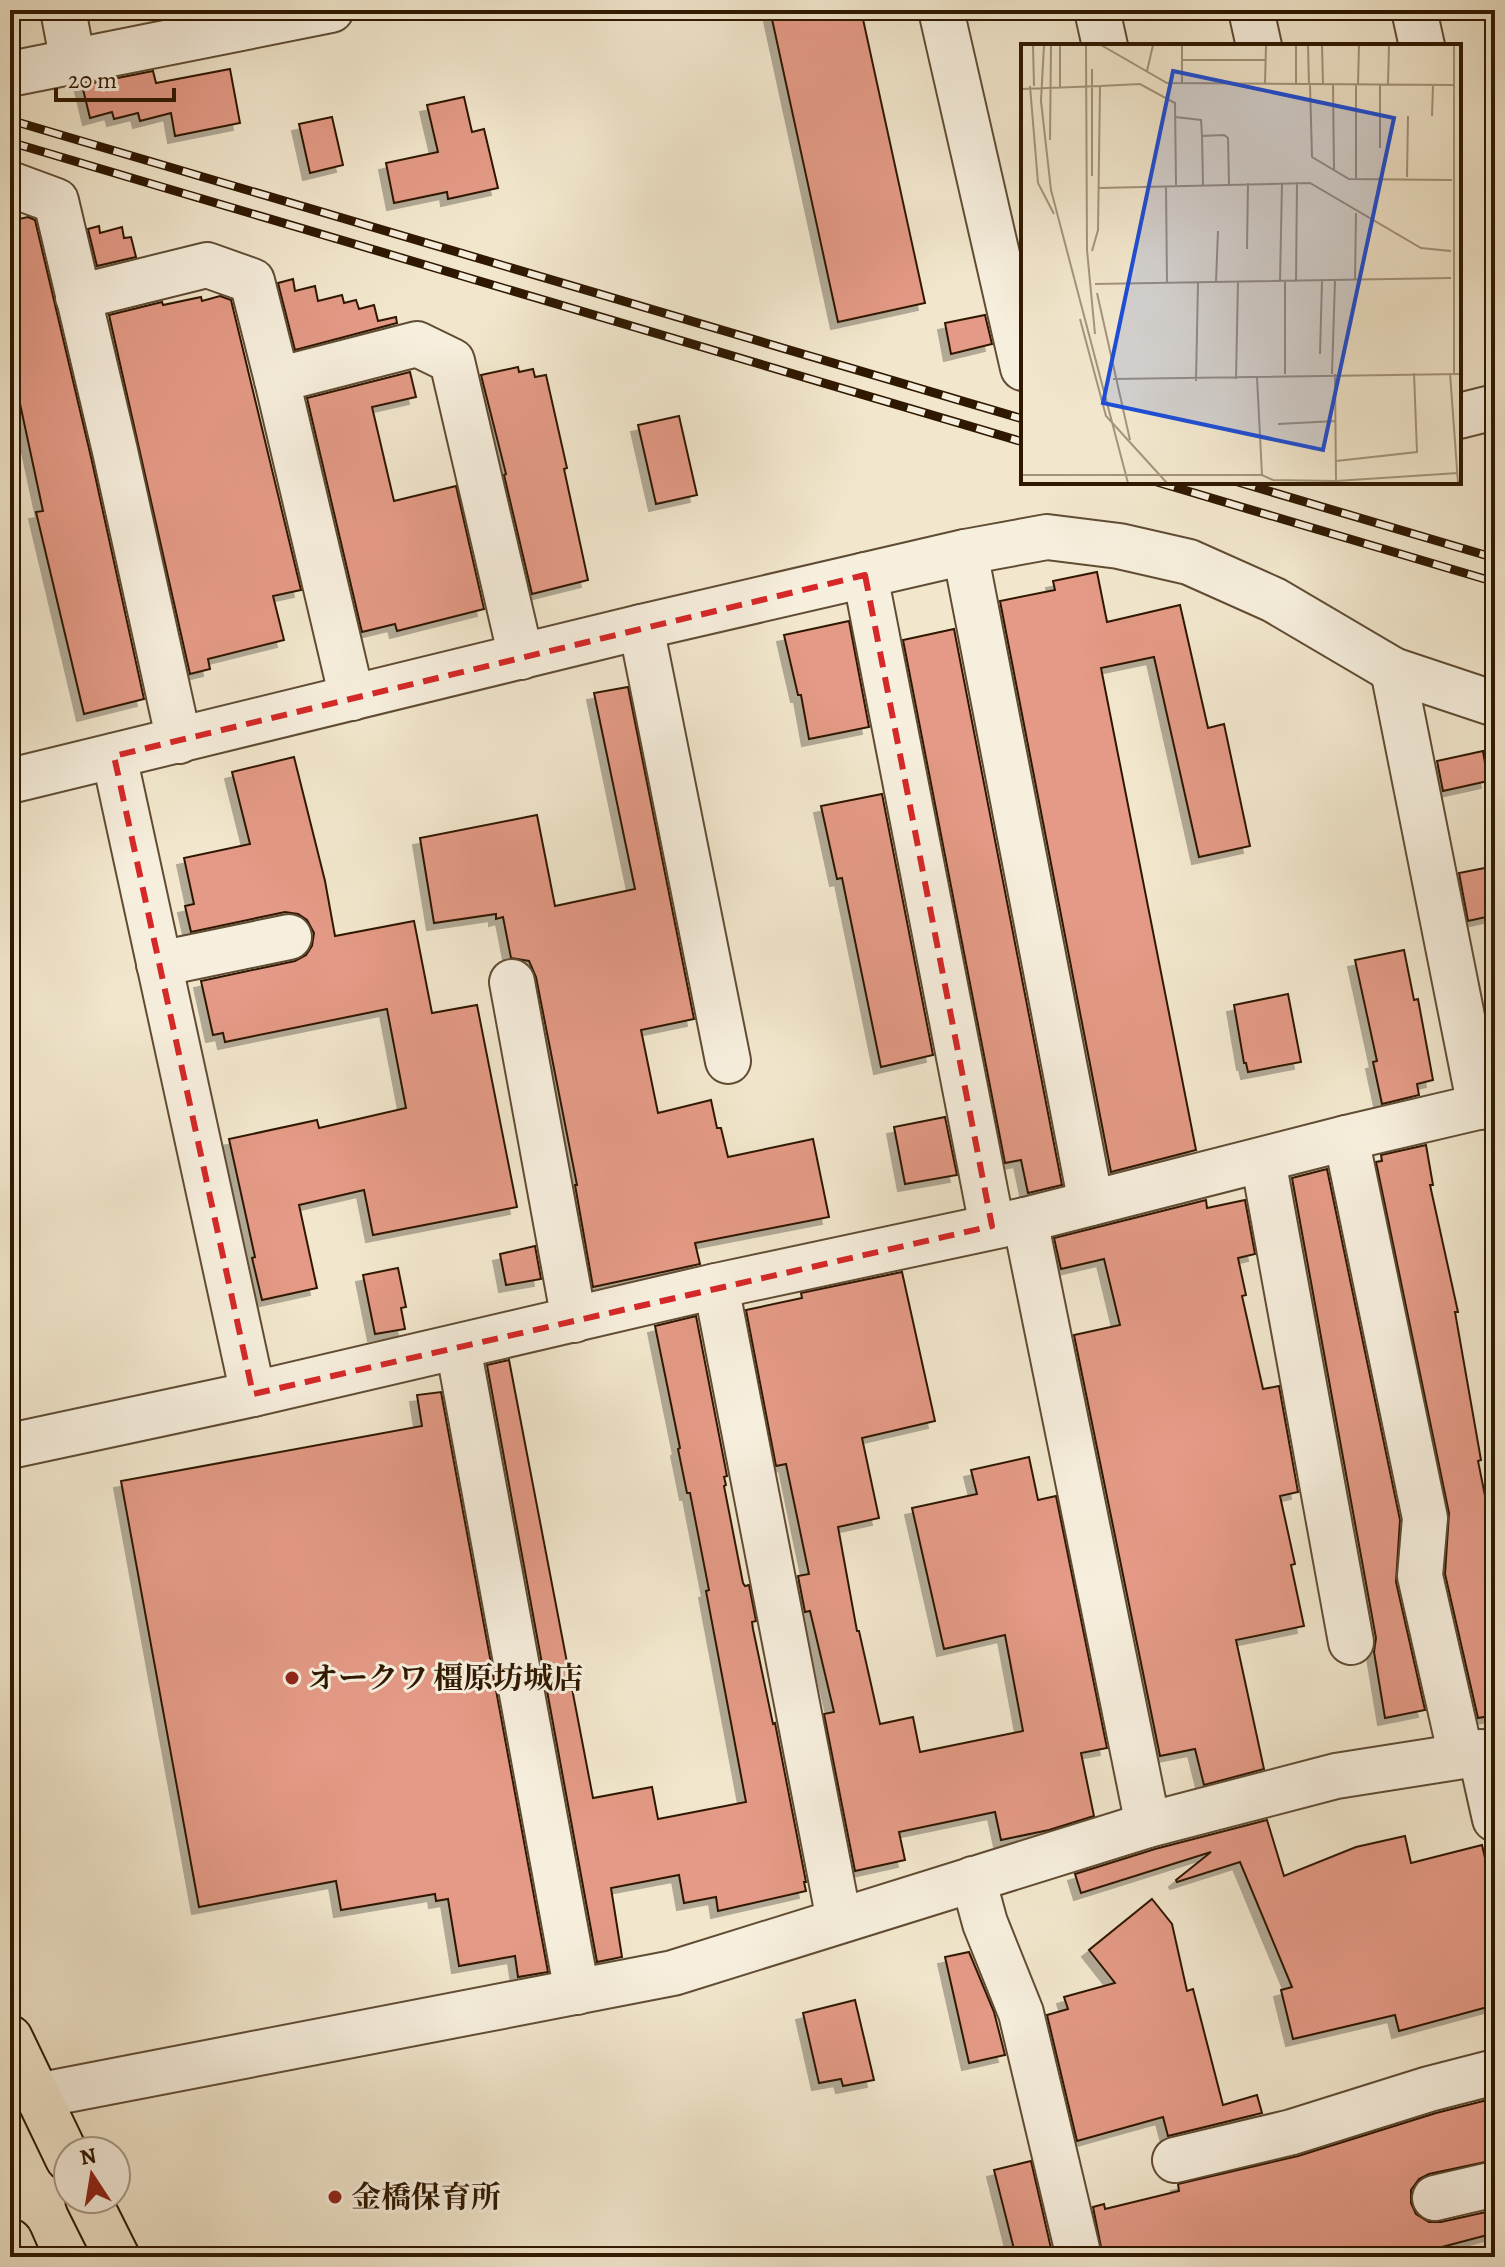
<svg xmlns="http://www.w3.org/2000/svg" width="1505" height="2267" font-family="Alegreya,'Noto Serif JP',serif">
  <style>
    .building { fill: #e49a86; stroke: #2f1800; stroke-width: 2; filter: url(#shadow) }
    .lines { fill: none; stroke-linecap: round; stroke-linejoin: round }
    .minor-casing { stroke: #604c33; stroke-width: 48 }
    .major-casing { stroke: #2f1800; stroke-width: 48 }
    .highway-casing { stroke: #2f1800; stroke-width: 48 }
    .minor { stroke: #f7efde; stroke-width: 44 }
    .major { stroke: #f2e7cd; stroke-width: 44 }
    .highway { stroke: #f2e7cd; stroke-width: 44 }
    .rail-casing { stroke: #2f1800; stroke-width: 9 }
    .rail { stroke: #f7efde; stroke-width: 6; stroke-dasharray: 18; stroke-linecap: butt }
    .marked { fill: none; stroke: #d62828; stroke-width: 6; stroke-dasharray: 16 10; stroke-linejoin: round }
    .poi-dot { fill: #8f2418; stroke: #f7efde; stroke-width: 3 }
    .labels { text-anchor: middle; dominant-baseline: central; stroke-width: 6; stroke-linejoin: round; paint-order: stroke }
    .poi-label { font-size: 30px; font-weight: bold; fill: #2f1800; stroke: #f7efde; text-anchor: start }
    .inset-road { fill: none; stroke: #a4947b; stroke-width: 2 }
    .view { fill: #1d4ed8; fill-opacity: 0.15; stroke: #1d4ed8; stroke-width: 4 }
    .inset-edge { fill: none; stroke: #2f1800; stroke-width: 4 }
  </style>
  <defs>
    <filter id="shadow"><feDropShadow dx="-7" dy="7" stdDeviation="0" flood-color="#0004"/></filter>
  </defs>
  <rect width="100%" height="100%" fill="#f2e7cd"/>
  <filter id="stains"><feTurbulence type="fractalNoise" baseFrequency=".0025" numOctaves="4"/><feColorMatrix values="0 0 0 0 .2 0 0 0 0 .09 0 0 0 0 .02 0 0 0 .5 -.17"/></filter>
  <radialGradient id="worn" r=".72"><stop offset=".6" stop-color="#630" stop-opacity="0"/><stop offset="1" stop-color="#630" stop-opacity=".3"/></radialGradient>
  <!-- building -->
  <g class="building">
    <path d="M 770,10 L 861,10 L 925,303 L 838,322 Z"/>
    <path d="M 230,69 L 240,123 L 175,136 L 171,113 L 140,121 L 138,113 L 114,119 L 112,112 L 90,118 L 82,85 L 153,71 L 156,83 Z"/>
    <path d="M 464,97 L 472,132 L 484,129 L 498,188 L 448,199 L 447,192 L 394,203 L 386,163 L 438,152 L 427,105 Z"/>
    <path d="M 332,117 L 343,165 L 310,173 L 299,124 Z"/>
    <path d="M 28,217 L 35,220 L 91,457 L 144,699 L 84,714 L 36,512 L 43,511 L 10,357 L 10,221 Z"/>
    <path d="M 99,226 L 100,233 L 122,227 L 124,238 L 131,237 L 136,257 L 97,266 L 88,229 Z"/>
    <path d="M 293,279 L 295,291 L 315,286 L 318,301 L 342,295 L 344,303 L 356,300 L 359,309 L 374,305 L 378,321 L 396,317 L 397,323 L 295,350 L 278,283 Z"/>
    <path d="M 220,296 L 231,300 L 301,590 L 273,596 L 284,640 L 208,659 L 210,669 L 190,674 L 109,315 L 162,302 L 163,305 L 201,297 L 202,301 Z"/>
    <path d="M 985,315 L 992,344 L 951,354 L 945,323 Z"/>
    <path d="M 518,367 L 519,372 L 533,369 L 535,377 L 546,375 L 567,468 L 564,469 L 588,580 L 532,594 L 504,475 L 506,474 L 481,375 Z"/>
    <path d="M 410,372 L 416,397 L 372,407 L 394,501 L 456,486 L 484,609 L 397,631 L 395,624 L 362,632 L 307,398 Z"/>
    <path d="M 679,416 L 697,495 L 656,504 L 638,425 Z"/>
    <path d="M 1097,572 L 1107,622 L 1180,605 L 1208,728 L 1224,724 L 1250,846 L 1199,857 L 1154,657 L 1101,668 L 1196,1150 L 1111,1172 L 1000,601 L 1055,590 L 1053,581 Z"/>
    <path d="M 849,621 L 869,727 L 809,739 L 801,695 L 798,695 L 784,635 Z"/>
    <path d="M 954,629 L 1062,1185 L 1028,1193 L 1021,1160 L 1005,1163 L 903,640 Z"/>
    <path d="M 628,687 L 694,1019 L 641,1030 L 658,1113 L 711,1100 L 717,1128 L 721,1128 L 728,1157 L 813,1139 L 829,1217 L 695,1243 L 700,1264 L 593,1287 L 575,1185 L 577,1185 L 536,977 L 529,961 L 511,958 L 503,917 L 496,919 L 496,914 L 434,923 L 420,838 L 537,815 L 555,906 L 635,889 L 594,693 Z"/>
    <path d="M 1483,751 L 1488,781 L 1443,791 L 1437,761 Z"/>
    <path d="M 294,757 L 325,881 L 335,936 L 414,921 L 432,1013 L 477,1005 L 517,1207 L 373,1235 L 364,1190 L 299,1205 L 317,1288 L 262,1300 L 252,1258 L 255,1257 L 229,1139 L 317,1120 L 319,1128 L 406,1108 L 387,1009 L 225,1042 L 223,1033 L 213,1035 L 201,981 L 295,961 L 306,955 L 312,946 L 314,933 L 307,920 L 298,914 L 285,912 L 191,932 L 185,906 L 194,904 L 184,858 L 250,844 L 232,772 Z"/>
    <path d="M 882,794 L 933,1055 L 881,1067 L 842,878 L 837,879 L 821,806 Z"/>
    <path d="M 1495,866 L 1495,915 L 1468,921 L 1459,873 Z"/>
    <path d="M 1404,950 L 1414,1000 L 1418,999 L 1433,1080 L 1417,1084 L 1419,1095 L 1382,1104 L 1373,1062 L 1377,1061 L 1355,960 Z"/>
    <path d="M 1288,994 L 1301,1062 L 1248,1072 L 1246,1063 L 1244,1063 L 1234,1005 Z"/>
    <path d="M 945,1117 L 957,1175 L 905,1184 L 894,1127 Z"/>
    <path d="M 1426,1145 L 1433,1185 L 1430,1185 L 1458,1312 L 1455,1312 L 1481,1460 L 1478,1461 L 1495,1545 L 1495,1715 L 1478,1718 L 1445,1574 L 1449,1513 L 1376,1162 L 1382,1161 L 1381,1155 Z"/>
    <path d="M 1327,1169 L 1400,1520 L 1396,1582 L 1425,1710 L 1385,1718 L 1374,1652 L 1376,1638 L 1292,1178 Z"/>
    <path d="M 1206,1200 L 1207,1208 L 1245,1200 L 1255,1254 L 1238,1258 L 1246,1295 L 1242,1296 L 1263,1389 L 1279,1386 L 1298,1492 L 1280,1496 L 1295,1564 L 1291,1565 L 1304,1626 L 1236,1640 L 1264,1769 L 1204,1785 L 1195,1749 L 1160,1756 L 1074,1335 L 1120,1325 L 1104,1259 L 1061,1269 L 1054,1238 Z"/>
    <path d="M 535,1246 L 541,1279 L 506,1285 L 500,1254 Z"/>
    <path d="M 398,1268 L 406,1307 L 401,1308 L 405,1329 L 375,1334 L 363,1275 Z"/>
    <path d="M 902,1272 L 935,1421 L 862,1438 L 879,1518 L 838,1527 L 857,1631 L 859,1631 L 880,1724 L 913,1717 L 920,1752 L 1023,1731 L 1005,1635 L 944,1649 L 912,1508 L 977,1494 L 971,1470 L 1029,1457 L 1038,1500 L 1056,1496 L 1107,1748 L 1081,1753 L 1094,1816 L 1049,1830 L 1001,1840 L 995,1812 L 899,1832 L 905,1860 L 855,1871 L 824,1714 L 834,1712 L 810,1611 L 805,1612 L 798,1576 L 809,1574 L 786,1464 L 776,1466 L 746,1310 L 802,1298 L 801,1293 Z"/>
    <path d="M 696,1316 L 727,1476 L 724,1477 L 726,1485 L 724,1486 L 743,1583 L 745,1586 L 749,1585 L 756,1621 L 752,1622 L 753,1629 L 773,1724 L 775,1723 L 806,1882 L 804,1882 L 806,1891 L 718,1911 L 716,1897 L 684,1903 L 679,1875 L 611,1888 L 622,1957 L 597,1962 L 487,1365 L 509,1360 L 593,1798 L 652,1787 L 658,1819 L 746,1802 L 706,1591 L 709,1590 L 690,1493 L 687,1493 L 678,1449 L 680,1448 L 655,1326 Z"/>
    <path d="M 441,1392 L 548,1972 L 518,1977 L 515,1956 L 459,1966 L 448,1899 L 436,1901 L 435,1894 L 341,1910 L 336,1881 L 199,1907 L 121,1481 L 422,1426 L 417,1395 Z"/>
    <path d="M 1267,1820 L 1284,1876 L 1356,1847 L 1405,1836 L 1411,1863 L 1482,1845 L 1495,1901 L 1495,2005 L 1399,2031 L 1395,2015 L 1293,2039 L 1281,1990 L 1292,1987 L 1240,1862 L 1177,1882 L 1176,1880 L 1211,1852 L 1081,1893 L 1075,1874 L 1155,1849 Z"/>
    <path d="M 1152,1899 L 1172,1924 L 1187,1991 L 1193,1989 L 1223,2105 L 1257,2095 L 1262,2113 L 1168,2136 L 1163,2117 L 1077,2141 L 1047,2015 L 1068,2009 L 1064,1997 L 1115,1983 L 1089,1950 Z"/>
    <path d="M 969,1952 L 994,2012 L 1005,2055 L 969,2063 L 945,1957 Z"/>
    <path d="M 855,2000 L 874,2080 L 843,2086 L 841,2079 L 819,2083 L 803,2013 Z"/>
    <path d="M 1495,2098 L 1495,2160 L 1429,2174 L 1419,2179 L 1411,2190 L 1411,2203 L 1416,2214 L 1429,2222 L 1441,2222 L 1495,2210 L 1495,2233 L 1404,2257 L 1195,2257 L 1193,2249 L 1161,2257 L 1103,2257 L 1093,2207 L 1104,2204 L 1105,2209 L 1179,2191 L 1178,2184 L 1298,2156 L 1436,2113 Z"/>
    <path d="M 1031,2161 L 1053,2257 L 1016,2257 L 994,2170 Z"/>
  </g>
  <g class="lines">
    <!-- minor casing -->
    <g class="minor-casing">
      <g id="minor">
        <path d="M 63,10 L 73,62"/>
        <path d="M 941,10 L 1023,368"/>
        <path d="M 1097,10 L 1105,46"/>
        <path d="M 1251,10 L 1259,46"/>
        <path d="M 1414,10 L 1422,46"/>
        <path d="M 10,74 L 331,10"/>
        <path d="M 10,184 L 56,201 L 115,451 L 179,741"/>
        <path d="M 78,297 L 207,265 L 252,281 L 277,380"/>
        <path d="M 1459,416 L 1495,407"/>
        <path d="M 965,552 L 1091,1203"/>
        <path d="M 865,575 L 992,1226"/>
        <path d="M 641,627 L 728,1061"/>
        <path d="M 1393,670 L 1480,1107"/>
        <path d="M 352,698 L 277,380 L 417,344 L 452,361 L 521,657"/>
        <path d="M 114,756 L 253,1394"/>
        <path d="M 10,781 L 641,627 L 965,552 L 1047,537 L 1119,546 L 1189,562 L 1274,600 L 1393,670 L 1495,704"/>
        <path d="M 159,964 L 289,937"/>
        <path d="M 512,982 L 574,1320"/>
        <path d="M 1346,1138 L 1425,1518 L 1420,1576 L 1461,1756"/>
        <path d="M 1263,1160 L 1351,1642"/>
        <path d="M 1025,1220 L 1148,1825"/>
        <path d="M 716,1286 L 839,1920"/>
        <path d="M 458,1347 L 577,1992"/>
        <path d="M 10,1446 L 253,1394 L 716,1286 L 1025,1220 L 1346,1138 L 1495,1103"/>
        <path d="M 1480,1752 L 1495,1819"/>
        <path d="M 973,1879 L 985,1923 L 1021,2013 L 1079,2257"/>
        <path d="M 36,2096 L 673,1973 L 1148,1825 L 1336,1776 L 1495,1751"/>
        <path d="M 1175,2160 L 1292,2132 L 1429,2089 L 1495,2072"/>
        <path d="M 1435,2198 L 1495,2184"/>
      </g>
    </g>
    <!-- major casing -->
    <g class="major-casing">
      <g id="major">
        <path d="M 10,2038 L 68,2159"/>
        <path d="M 88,2199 L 117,2257"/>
      </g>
    </g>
    <!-- highway casing -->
    <g class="highway-casing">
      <path id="highway" d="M 10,2241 L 17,2257"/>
    </g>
    <!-- minor -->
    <use href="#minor" class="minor"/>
    <!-- major -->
    <use href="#major" class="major"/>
    <!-- highway -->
    <use href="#highway" class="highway"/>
    <!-- rail casing -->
    <g class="rail-casing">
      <g id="rail">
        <path d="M 10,120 L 1023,419"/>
        <path d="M 10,142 L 1023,442"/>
        <path d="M 1157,482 L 1495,582"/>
        <path d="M 1238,482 L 1495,558"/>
      </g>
    </g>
    <!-- rail -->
    <use href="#rail" class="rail"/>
  </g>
  <!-- marked area -->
  <path class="marked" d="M 865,575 L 992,1226 L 253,1394 L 114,756 Z"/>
  <!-- markers -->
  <g class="poi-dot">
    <circle cx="292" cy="1678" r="8"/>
    <circle cx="335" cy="2197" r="8"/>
  </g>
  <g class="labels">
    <!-- poi labels -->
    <g class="poi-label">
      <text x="308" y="1678">オークワ 橿原坊城店</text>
      <text x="351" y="2197">金橋保育所</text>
    </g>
  </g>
  <!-- overview -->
  <g transform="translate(1021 44)">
    <rect width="440" height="440" fill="#f2e7cd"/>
    <path class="inset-road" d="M 12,1 L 13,42M 23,1 L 20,57 L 30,146 L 107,439M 65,1 L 66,206 L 74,290M 80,1 L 146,39 L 434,41M 287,1 L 288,40M 301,1 L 302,40M 161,16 L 245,16M 71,25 L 71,132M 126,27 L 132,1M 161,39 L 161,1M 244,40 L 245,1M 275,40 L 275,1M 289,40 L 291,113 L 328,135 L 431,136M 312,41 L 313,126M 335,41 L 335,134M 337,41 L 338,1M 359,41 L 359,104M 367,41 L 368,1M 9,42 L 17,139 L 33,170M 79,42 L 119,40 L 154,59 L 155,141M 39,43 L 39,1M 0,45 L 79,42 L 77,186 L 71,207M 411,72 L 412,41M 154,73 L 180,76 L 181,92M 29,96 L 30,1M 386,133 L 387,72M 182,141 L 181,92 L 203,91 L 207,94 L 208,140M 145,142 L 146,239M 78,144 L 289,139 L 400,204 L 430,207M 226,205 L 227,139M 334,236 L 335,169M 195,238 L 197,187M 259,238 L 261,139M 275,238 L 276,138M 74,240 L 430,234M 76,249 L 109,396M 59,275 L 85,372 L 146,439M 299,310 L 301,237M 429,329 L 437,439M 433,329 L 433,1M 264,330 L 264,238M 311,330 L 314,236M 314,330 L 315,437M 236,333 L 241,431M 92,335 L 440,330M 215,335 L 217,238M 175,337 L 177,239M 257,380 L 315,377M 315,417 L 396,408 L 393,329M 0,431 L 241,431 L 252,436 L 315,437 L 437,429"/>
    <path class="view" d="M 152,27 L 373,74 L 302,406 L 82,359 Z"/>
    <rect width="440" height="440" class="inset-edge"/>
  </g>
  <!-- margin -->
  <rect width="1505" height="2267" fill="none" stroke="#f2e7cd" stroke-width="40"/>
  <rect x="12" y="12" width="1481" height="2243" fill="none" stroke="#2f1800" stroke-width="4"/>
  <rect x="20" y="20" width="1465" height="2227" fill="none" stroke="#2f1800" stroke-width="2"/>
  <!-- north arrow -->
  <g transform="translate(92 2175) rotate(348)"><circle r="38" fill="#f7efde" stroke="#a79985" stroke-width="2"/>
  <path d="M0-6L14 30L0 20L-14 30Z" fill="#8f2418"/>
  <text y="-12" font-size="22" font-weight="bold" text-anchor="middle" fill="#2f1800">N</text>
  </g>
  <!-- scale -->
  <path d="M56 88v12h118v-12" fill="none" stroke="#2f1800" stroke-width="4"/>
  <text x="68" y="88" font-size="24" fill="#2f1800" stroke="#f7efde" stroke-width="6" paint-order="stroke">20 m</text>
  <rect width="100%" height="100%" filter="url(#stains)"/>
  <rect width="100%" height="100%" fill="url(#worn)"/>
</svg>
